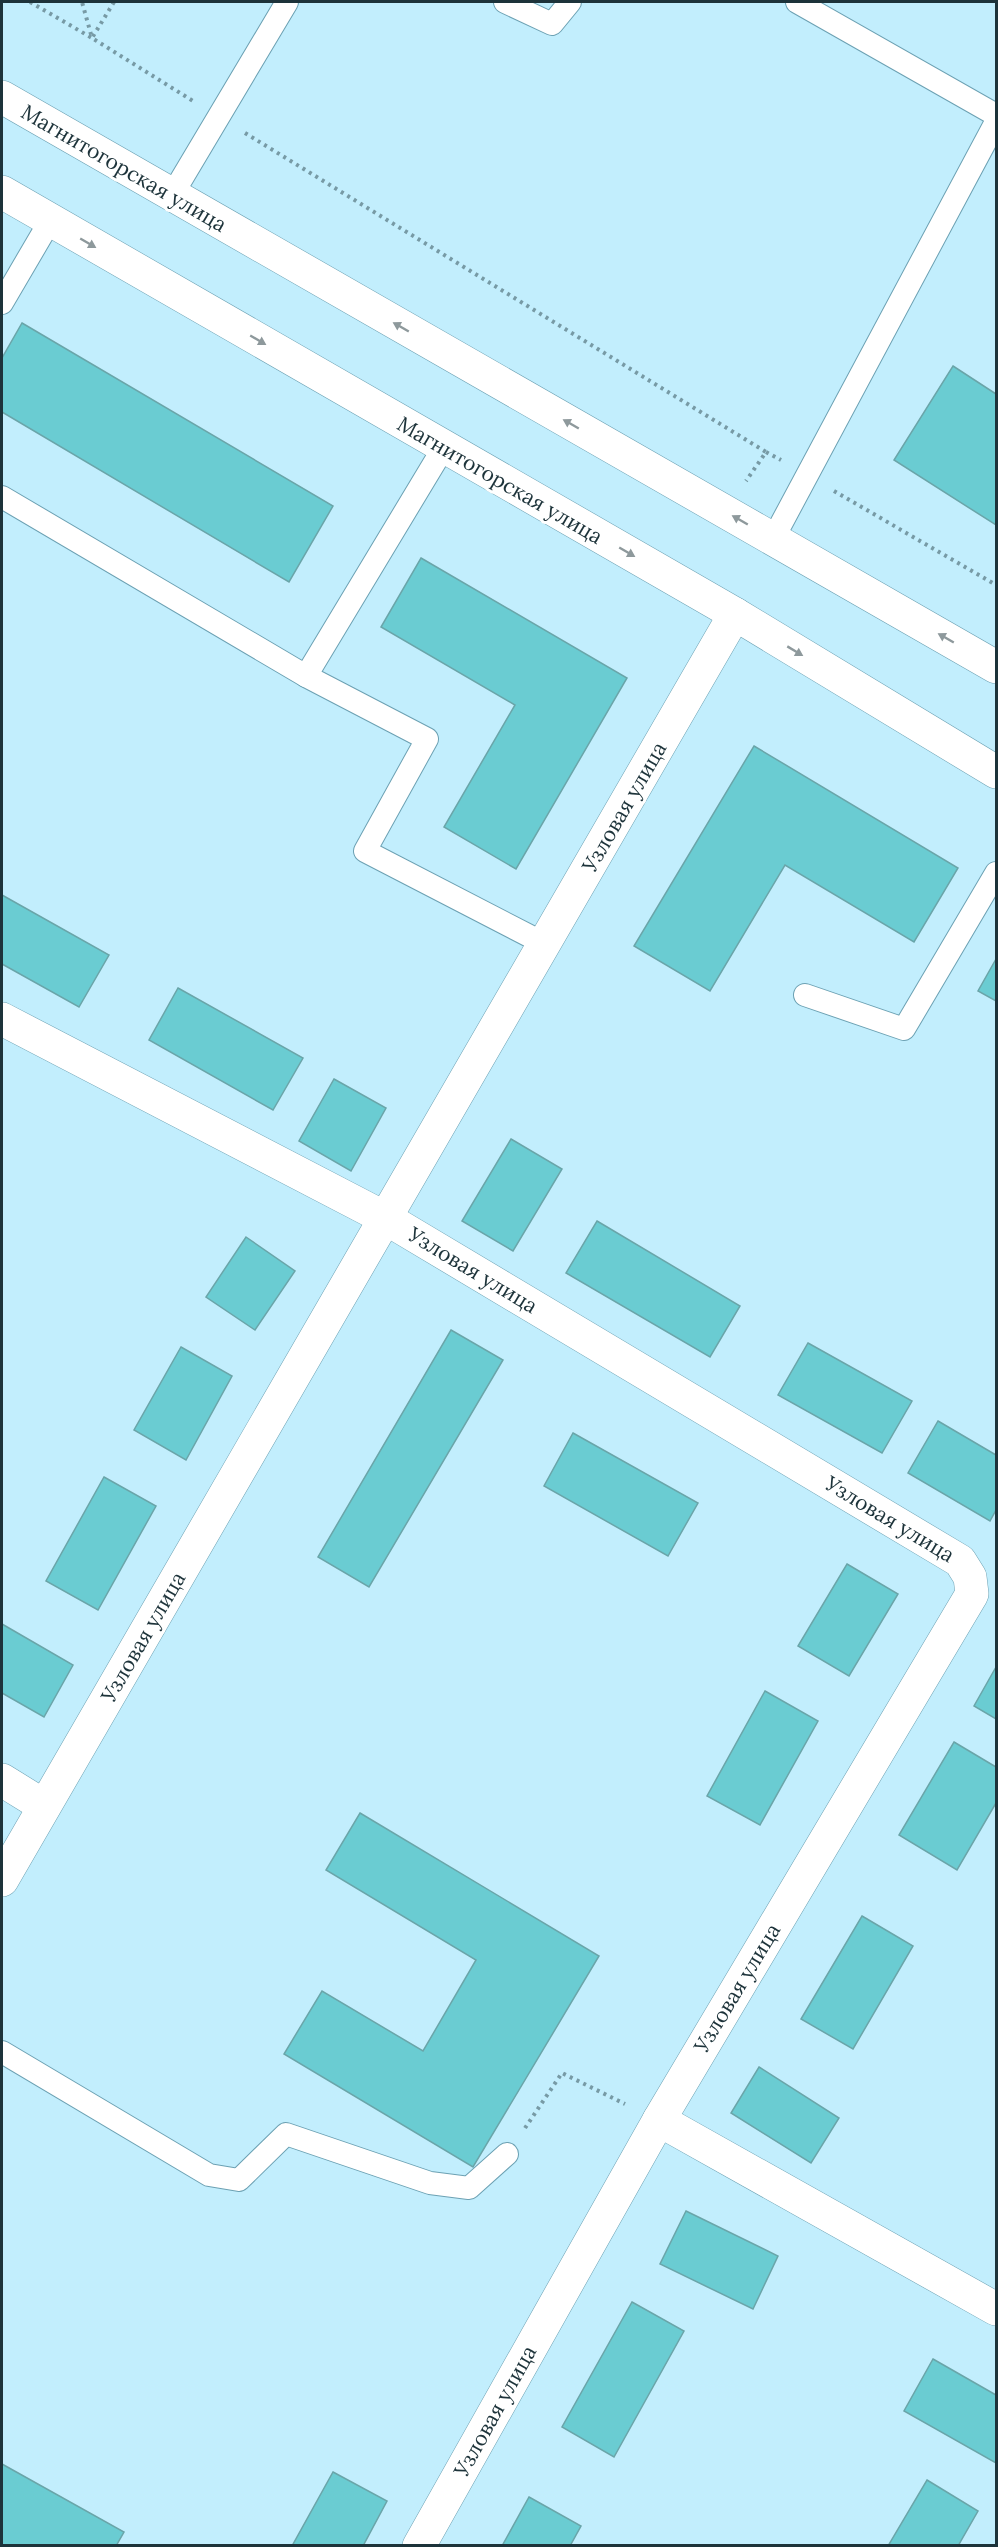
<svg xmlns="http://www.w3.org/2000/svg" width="998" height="2547" font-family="Lora,serif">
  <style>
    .building { fill: #6accd2; stroke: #6aa5a9; stroke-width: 1.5 }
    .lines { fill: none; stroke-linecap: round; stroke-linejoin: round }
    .service-casing { stroke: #6ca1b3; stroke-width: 24 }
    .minor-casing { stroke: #6ca1b3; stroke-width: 34 }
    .primary-casing { stroke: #6ca1b3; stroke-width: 34 }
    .path { stroke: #779aa5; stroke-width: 4; stroke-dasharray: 3 4.5; stroke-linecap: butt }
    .service { stroke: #fff; stroke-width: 22 }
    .minor { stroke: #fff; stroke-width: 33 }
    .primary { stroke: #fff; stroke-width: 33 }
    .oneway { fill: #8e999c }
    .labels { text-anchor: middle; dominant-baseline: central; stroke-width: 6; stroke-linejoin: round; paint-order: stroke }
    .street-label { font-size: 21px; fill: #1d333a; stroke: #fff }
  </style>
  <rect width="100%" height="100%" fill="#c2eefd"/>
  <!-- building -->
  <g class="building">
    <path d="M 22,323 L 333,506 L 289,582 L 2,412 L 2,358 Z"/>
    <path d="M 953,366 L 996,394 L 996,525 L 894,460 Z"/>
    <path d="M 421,558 L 627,678 L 516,869 L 444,827 L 515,705 L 381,627 Z"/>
    <path d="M 754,746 L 958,868 L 914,942 L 785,865 L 710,991 L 634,946 Z"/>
    <path d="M 2,895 L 109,955 L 79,1007 L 2,964 Z"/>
    <path d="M 996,959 L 996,1001 L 978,991 Z"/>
    <path d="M 178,988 L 303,1058 L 273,1110 L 149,1040 Z"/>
    <path d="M 334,1079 L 386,1108 L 351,1171 L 299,1141 Z"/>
    <path d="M 511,1139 L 562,1169 L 513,1251 L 462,1221 Z"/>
    <path d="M 597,1221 L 740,1306 L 710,1357 L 566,1273 Z"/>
    <path d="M 246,1237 L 295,1271 L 255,1330 L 206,1297 Z"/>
    <path d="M 451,1330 L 503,1360 L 369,1587 L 318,1557 Z"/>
    <path d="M 808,1343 L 912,1401 L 882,1453 L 778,1395 Z"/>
    <path d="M 181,1347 L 232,1376 L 186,1460 L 134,1430 Z"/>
    <path d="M 938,1421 L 996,1455 L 996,1510 L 990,1521 L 908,1473 Z"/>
    <path d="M 573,1433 L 698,1503 L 668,1556 L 544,1486 Z"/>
    <path d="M 104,1477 L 156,1506 L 98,1610 L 46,1581 Z"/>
    <path d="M 847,1564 L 898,1594 L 849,1676 L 798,1646 Z"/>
    <path d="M 2,1624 L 73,1665 L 44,1717 L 2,1693 Z"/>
    <path d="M 996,1667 L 996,1719 L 974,1706 Z"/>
    <path d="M 765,1691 L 818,1721 L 760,1825 L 707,1796 Z"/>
    <path d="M 954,1742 L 996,1767 L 996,1803 L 957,1870 L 899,1835 Z"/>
    <path d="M 360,1813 L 599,1956 L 473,2167 L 284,2054 L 322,1991 L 423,2051 L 476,1960 L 326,1870 Z"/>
    <path d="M 862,1916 L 913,1946 L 853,2049 L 801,2019 Z"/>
    <path d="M 759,2067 L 839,2118 L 811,2163 L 731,2113 Z"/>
    <path d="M 686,2211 L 778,2256 L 753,2309 L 660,2264 Z"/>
    <path d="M 632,2302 L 684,2331 L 614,2457 L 562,2427 Z"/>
    <path d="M 933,2359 L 996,2395 L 996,2463 L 904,2411 Z"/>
    <path d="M 2,2464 L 124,2532 L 116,2546 L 2,2546 Z"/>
    <path d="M 333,2472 L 387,2501 L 363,2546 L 292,2546 Z"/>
    <path d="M 927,2480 L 978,2511 L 958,2546 L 888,2546 Z"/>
    <path d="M 529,2497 L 581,2526 L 570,2546 L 502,2546 Z"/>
  </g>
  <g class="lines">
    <!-- service casing -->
    <g class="service-casing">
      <g id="service">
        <path d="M 505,2 L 552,24 L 570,2"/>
        <path d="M 797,2 L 996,115"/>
        <path d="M 172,195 L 287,2"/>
        <path d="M 2,303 L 50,221"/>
        <path d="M 2,497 L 306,676 L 444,447"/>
        <path d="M 773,539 L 996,122"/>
        <path d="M 306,676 L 427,739 L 365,851 L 545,944"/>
        <path d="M 805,995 L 904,1029 L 996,873"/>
        <path d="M 2,2052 L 209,2175 L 239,2180 L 286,2134 L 430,2183 L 469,2188 L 507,2154"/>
      </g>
    </g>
    <!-- minor casing -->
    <g class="minor-casing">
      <g id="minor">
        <path d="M 2,1019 L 387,1219 L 960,1561 L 970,1577 L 972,1594 L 659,2120 L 419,2546"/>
        <path d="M 2,1780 L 44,1806"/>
        <path d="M 2,1880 L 735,614"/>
        <path d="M 659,2120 L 996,2309"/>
      </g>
    </g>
    <!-- primary casing -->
    <g class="primary-casing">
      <g id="primary">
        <path d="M 2,97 L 996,667"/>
        <path d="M 2,192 L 735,614 L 996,772"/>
      </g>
    </g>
    <!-- path -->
    <g class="path">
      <path d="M 30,2 L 92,38 L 82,2"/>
      <path d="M 114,2 L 92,38 L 193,101"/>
      <path d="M 245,133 L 766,452 L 746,481"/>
      <path d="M 766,452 L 781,460"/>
      <path d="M 834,491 L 996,585"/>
      <path d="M 525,2128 L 562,2073 L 625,2104"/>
    </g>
    <!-- service -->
    <use href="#service" class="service"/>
    <!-- minor -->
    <use href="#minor" class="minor"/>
    <!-- primary -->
    <use href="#primary" class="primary"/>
  </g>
  <!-- one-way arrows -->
  <defs><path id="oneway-solid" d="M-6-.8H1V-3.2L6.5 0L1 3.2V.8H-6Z" transform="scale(1.5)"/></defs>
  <g class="oneway">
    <use href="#oneway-solid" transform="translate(88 243) rotate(30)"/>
    <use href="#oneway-solid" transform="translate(401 327) rotate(-150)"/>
    <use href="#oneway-solid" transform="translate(258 340) rotate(30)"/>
    <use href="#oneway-solid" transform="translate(571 424) rotate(-150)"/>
    <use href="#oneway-solid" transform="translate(740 520) rotate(-150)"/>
    <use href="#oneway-solid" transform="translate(627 552) rotate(30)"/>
    <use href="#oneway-solid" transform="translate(946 638) rotate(-150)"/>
    <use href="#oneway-solid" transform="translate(795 651) rotate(31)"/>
  </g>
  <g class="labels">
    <!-- street labels -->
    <g class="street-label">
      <text transform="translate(124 168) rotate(30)">Магнитогорская улица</text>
      <text transform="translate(500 480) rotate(30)">Магнитогорская улица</text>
      <text transform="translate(624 807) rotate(-60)">Узловая улица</text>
      <text transform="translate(473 1270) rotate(31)">Узловая улица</text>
      <text transform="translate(890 1519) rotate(31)">Узловая улица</text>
      <text transform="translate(143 1637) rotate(-60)">Узловая улица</text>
      <text transform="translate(737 1988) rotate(-59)">Узловая улица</text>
      <text transform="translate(495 2411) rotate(-61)">Узловая улица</text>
    </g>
  </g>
  <!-- border -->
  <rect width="998" height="2547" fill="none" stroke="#1d333a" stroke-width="6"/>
</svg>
